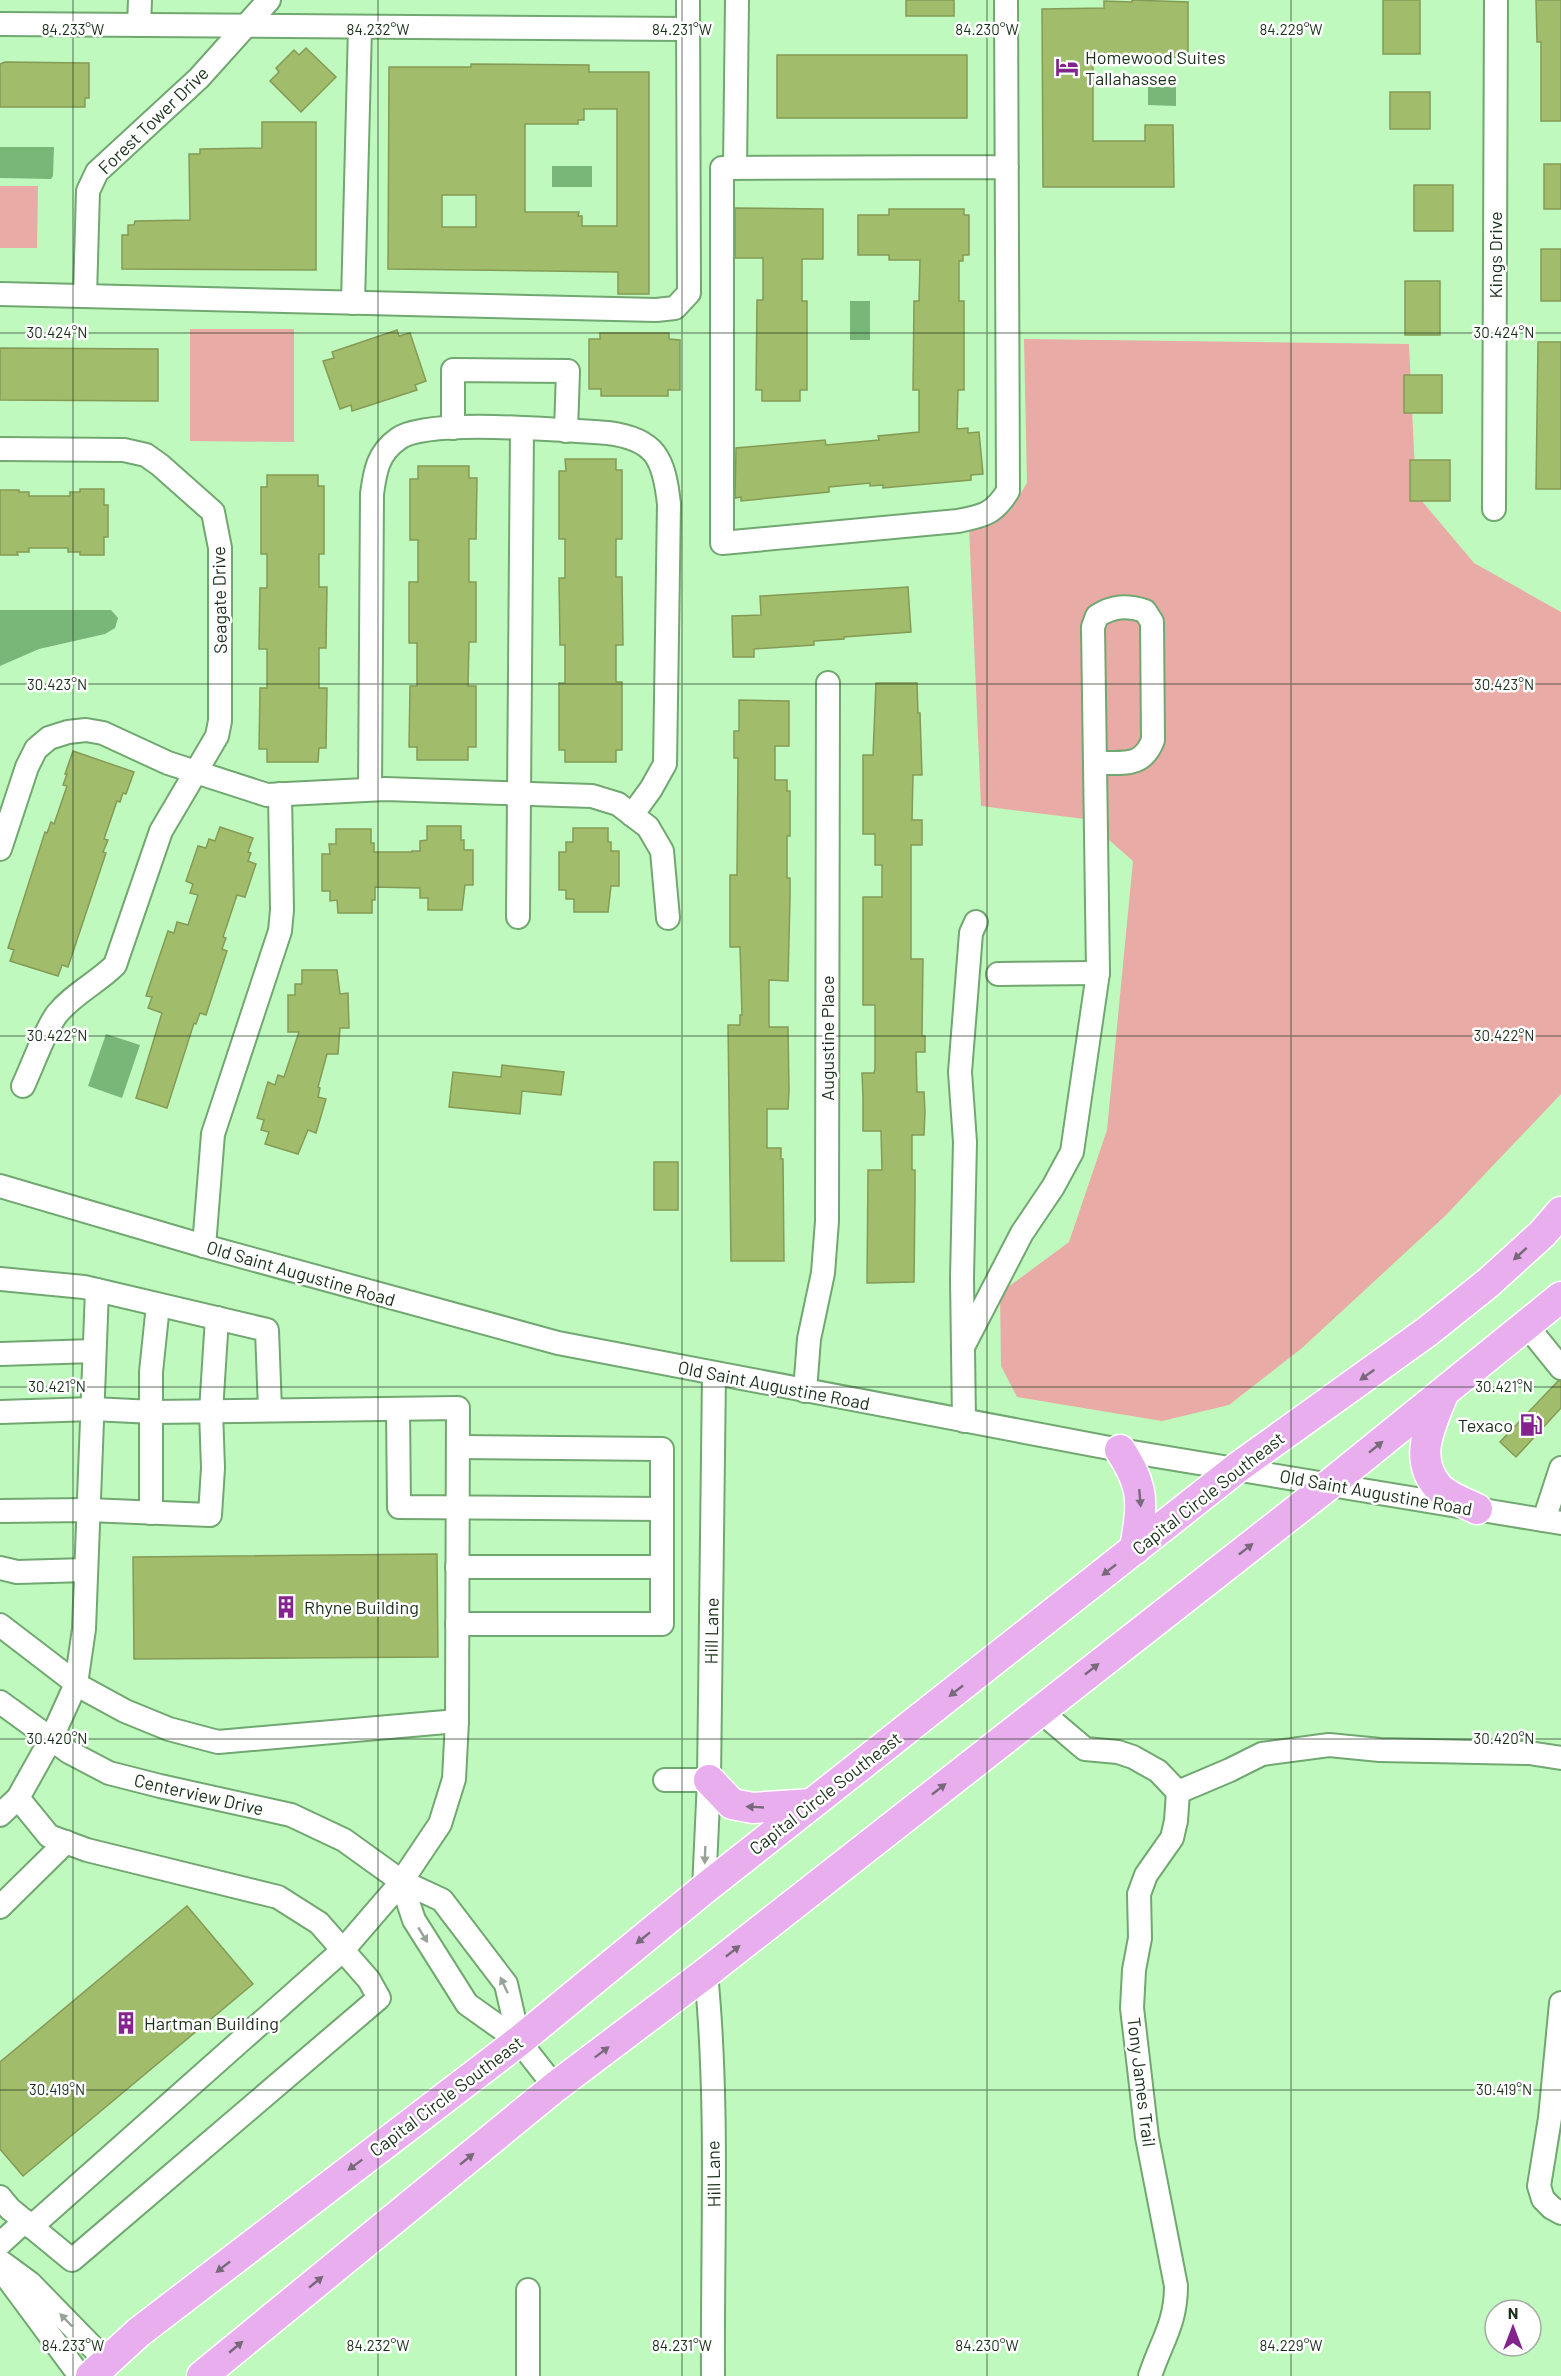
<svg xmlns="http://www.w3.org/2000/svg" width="1561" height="2376" font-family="Barlow,sans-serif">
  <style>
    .green { fill: #e9aba6 }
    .water { fill: #78b778 }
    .building { fill: #a1bc6b; stroke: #849b56; stroke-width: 1.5; fill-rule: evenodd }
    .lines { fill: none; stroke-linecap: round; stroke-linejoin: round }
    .minor-casing { stroke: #71a770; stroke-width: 26 }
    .major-casing { stroke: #fff; stroke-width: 33 }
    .minor { stroke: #fff; stroke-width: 22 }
    .major { stroke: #e8aeed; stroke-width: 30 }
    .oneway { fill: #776979 }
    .oneway2 { fill: #98a298 }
    .ticks { fill: none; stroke: #1a301a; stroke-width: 1.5; stroke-opacity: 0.45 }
    .labels { text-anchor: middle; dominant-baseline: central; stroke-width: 5; stroke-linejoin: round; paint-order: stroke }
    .poi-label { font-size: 18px; fill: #1a301a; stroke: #fff; text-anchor: start }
    .street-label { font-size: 18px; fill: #1a301a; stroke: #fff }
    .ticks-label { font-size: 15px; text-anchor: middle; fill: #1a301a; stroke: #fff; stroke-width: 5; stroke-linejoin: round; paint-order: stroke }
  </style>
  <rect width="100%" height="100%" fill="#c0f9be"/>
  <!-- green -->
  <g class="green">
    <path d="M 0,186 L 38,186 L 37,248 L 0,248 Z"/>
    <path d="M 190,329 L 294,329 L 294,442 L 190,441 Z"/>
    <path d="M 1024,339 L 1409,344 L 1416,494 L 1474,563 L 1561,612 L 1561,1094 L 1445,1216 L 1302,1348 L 1229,1405 L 1162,1421 L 1017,1397 L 1001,1366 L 1000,1293 L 1069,1242 L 1107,1130 L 1133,861 L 1085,819 L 981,806 L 969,527 L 1010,511 L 1027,483 Z"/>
  </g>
  <!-- water -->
  <g class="water">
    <path d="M 1148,87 L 1176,87 L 1176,106 L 1148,105 Z"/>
    <path d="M 0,147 L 54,147 L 53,176 L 51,179 L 0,178 Z"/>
    <rect x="552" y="166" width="40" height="21"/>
    <rect x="850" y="301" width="20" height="39"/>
    <path d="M 0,610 L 111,610 L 118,618 L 115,628 L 105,634 L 39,649 L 0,666 Z"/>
    <path d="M 106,1034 L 140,1045 L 122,1098 L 88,1086 Z"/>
  </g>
  <!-- building -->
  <g class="building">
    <rect x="906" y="0" width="48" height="16"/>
    <path d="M 1132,0 L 1188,2 L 1188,57 L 1093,57 L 1093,141 L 1145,141 L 1145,125 L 1173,125 L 1174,187 L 1043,187 L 1042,9 L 1104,8 L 1104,1 L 1132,2 Z"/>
    <rect x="1383" y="0" width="37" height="54"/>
    <path d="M 1536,0 L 1561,0 L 1561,121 L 1541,121 L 1541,42 L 1537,42 Z"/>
    <path d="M 306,48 L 336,77 L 301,112 L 270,81 L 279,72 L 276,68 L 294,50 L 299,55 Z"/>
    <rect x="777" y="55" width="190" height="63"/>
    <path d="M 5,62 L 89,63 L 89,98 L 85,98 L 85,107 L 0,107 L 0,64 Z"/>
    <path d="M 471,64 L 589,65 L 589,72 L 649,72 L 649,294 L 618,294 L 618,272 L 388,269 L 389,67 L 471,67 ZM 584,109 L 617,109 L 617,226 L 582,226 L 582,216 L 578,216 L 579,212 L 525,212 L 525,124 L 578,124 L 578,120 L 584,120 ZM 442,195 L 476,195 L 476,227 L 442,227 Z"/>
    <rect x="1390" y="92" width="40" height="37"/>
    <path d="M 262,122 L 316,122 L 316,270 L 122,269 L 122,235 L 128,235 L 128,225 L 134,225 L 135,221 L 190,220 L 189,154 L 200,154 L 200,149 L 262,148 Z"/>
    <rect x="1544" y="164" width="17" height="45"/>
    <rect x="1414" y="185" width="39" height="46"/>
    <path d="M 735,208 L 823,209 L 823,259 L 802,259 L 802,301 L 807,301 L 807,390 L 800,390 L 800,401 L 762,401 L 762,390 L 756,390 L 757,300 L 763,300 L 763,258 L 735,258 Z"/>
    <path d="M 889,209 L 964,209 L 964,215 L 969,215 L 969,255 L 963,255 L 963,261 L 959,261 L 959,301 L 964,301 L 964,390 L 958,390 L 957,429 L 968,428 L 968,433 L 979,432 L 983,474 L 971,475 L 971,480 L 883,488 L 883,485 L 870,486 L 870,483 L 829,487 L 829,492 L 741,501 L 741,497 L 735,498 L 736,448 L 825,440 L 826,445 L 879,440 L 878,436 L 919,432 L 919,390 L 913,390 L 914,301 L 919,301 L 920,260 L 889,260 L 889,255 L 858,255 L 858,215 L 889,215 Z"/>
    <rect x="1541" y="249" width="20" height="52"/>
    <rect x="1405" y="281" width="35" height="54"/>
    <path d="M 397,330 L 399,336 L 410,333 L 426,381 L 415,385 L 417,390 L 352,411 L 351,405 L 340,409 L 323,361 L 334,358 L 332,352 Z"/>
    <path d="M 600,333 L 669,333 L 669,339 L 680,340 L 680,390 L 668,390 L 668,396 L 601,396 L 601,389 L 589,389 L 589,339 L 600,339 Z"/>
    <path d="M 1538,342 L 1561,342 L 1561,489 L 1536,489 Z"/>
    <path d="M 0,348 L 158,349 L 158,401 L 0,400 Z"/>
    <rect x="1404" y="375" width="38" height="38"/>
    <path d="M 565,459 L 616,459 L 616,470 L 622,470 L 622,539 L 616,539 L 616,577 L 622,577 L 623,645 L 616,645 L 616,682 L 622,682 L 622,750 L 616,750 L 616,762 L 565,762 L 565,750 L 559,750 L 559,683 L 565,683 L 565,645 L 560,645 L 559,578 L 565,578 L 565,539 L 559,539 L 559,471 L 566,471 Z"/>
    <rect x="1410" y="460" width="40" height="41"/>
    <path d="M 418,466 L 469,466 L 469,478 L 477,478 L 476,539 L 469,539 L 469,582 L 476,582 L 476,642 L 469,642 L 468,686 L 476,686 L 476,747 L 468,747 L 468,760 L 417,760 L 417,747 L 409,747 L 410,686 L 417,686 L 417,643 L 409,643 L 409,582 L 418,582 L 418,540 L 410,540 L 410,479 L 418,479 Z"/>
    <path d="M 267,475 L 318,475 L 318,486 L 324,486 L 324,554 L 319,554 L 319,587 L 327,587 L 326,648 L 319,648 L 319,688 L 327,688 L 326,748 L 319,748 L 318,762 L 267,762 L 267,749 L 259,749 L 260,688 L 267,688 L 267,649 L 259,649 L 260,588 L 267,588 L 267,554 L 261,554 L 261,487 L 267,487 Z"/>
    <path d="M 80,489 L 104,489 L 104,505 L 108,505 L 108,537 L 104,537 L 104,555 L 80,555 L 80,552 L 68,552 L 68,548 L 29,548 L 29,552 L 17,552 L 18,555 L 0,555 L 0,490 L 19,490 L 19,492 L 29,492 L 29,496 L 70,496 L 70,492 L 80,492 Z"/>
    <path d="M 908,587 L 911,632 L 844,637 L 844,639 L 814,641 L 814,645 L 754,649 L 754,657 L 733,657 L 732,616 L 761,615 L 760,596 Z"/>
    <path d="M 876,683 L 917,683 L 918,713 L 920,713 L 922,775 L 913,775 L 912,820 L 922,820 L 922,845 L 911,845 L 911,959 L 923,959 L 922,1036 L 925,1036 L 925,1052 L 916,1052 L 917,1092 L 924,1092 L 925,1112 L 924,1135 L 912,1135 L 912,1170 L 915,1170 L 915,1193 L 914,1282 L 867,1283 L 868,1170 L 882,1170 L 881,1131 L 863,1131 L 863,1098 L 862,1073 L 874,1073 L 875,1069 L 875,1005 L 863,1005 L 863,897 L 882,897 L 882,865 L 875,865 L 875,834 L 863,834 L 863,755 L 873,755 Z"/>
    <path d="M 739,700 L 789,701 L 789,746 L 775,746 L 775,780 L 787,780 L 787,791 L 790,791 L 790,836 L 787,836 L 787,878 L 790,878 L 790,898 L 788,981 L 769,980 L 769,1027 L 788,1027 L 789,1091 L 788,1109 L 767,1109 L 767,1148 L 781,1148 L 781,1159 L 783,1159 L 784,1261 L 731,1261 L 728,1025 L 740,1025 L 740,1015 L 742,1015 L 740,947 L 730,947 L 730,875 L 737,875 L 738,758 L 734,758 L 734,731 L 739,731 Z"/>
    <path d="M 73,751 L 134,772 L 126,794 L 123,793 L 120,802 L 117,801 L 104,839 L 108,840 L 103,852 L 106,853 L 68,967 L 62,965 L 58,976 L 10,961 L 14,950 L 8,948 L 45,832 L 47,833 L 51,822 L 54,824 L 67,786 L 63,785 L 67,774 L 65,774 Z"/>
    <path d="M 427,826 L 461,826 L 461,840 L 464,840 L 464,850 L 473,850 L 473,885 L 465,885 L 462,910 L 428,910 L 428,898 L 420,898 L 420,888 L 375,887 L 375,900 L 372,900 L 372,913 L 338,913 L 337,900 L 330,901 L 330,891 L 322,891 L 322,854 L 330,854 L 329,844 L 336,844 L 336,829 L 371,829 L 371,843 L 374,843 L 374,852 L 412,852 L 412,851 L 420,851 L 420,841 L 427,840 Z"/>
    <path d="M 220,827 L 253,838 L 248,852 L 251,853 L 248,861 L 256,864 L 245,897 L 237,895 L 223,937 L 226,938 L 222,949 L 227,951 L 206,1015 L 200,1013 L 196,1024 L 194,1023 L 167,1108 L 136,1098 L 162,1013 L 148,1008 L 152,997 L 146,996 L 168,931 L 174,933 L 177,922 L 188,925 L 198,895 L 190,893 L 193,884 L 186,881 L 198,846 L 206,848 L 209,839 L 215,841 Z"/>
    <path d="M 573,828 L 608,828 L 608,842 L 611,842 L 611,851 L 619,851 L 619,886 L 611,886 L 608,912 L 574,912 L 574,899 L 566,899 L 566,890 L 559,890 L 559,852 L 566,852 L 566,842 L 573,842 Z"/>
    <path d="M 302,970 L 337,970 L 340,994 L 348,993 L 349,1028 L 340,1028 L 338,1054 L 327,1054 L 318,1087 L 320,1088 L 318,1097 L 326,1099 L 316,1133 L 308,1130 L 298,1154 L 265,1144 L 269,1132 L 261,1130 L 264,1120 L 257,1118 L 268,1082 L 275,1085 L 278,1075 L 284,1077 L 299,1032 L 288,1032 L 288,995 L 295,995 L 295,984 L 302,984 Z"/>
    <path d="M 502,1065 L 564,1072 L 561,1095 L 522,1091 L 520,1114 L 449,1107 L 453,1072 L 501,1077 Z"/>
    <rect x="654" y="1162" width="24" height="48"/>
    <path d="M 1558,1381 L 1561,1381 L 1561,1408 L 1516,1457 L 1500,1442 Z"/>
    <path d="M 437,1554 L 438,1657 L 134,1659 L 133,1557 Z"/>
    <path d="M 187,1906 L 253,1984 L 23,2176 L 0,2149 L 0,2062 Z"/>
  </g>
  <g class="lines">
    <!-- minor casing -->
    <g class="minor-casing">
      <g id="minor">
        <path d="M 1006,0 L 1008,491 C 994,514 983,516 958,521 L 722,543 L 722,168 L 1007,167"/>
        <path d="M 0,24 L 688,29"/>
        <path d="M 139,25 L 140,0"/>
        <path d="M 735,168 L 737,0"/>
        <path d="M 0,294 L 656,310 L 675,308 L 689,293 L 688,0"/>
        <path d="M 85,296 L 88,191 L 97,172 L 199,78 L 269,0"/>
        <path d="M 353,303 L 360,27"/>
        <path d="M 453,428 L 453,370 L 568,371 L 566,431"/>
        <path d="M 0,449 L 124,450 L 146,455 L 160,465 L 213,512 L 220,548 L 220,721 L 217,736 L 161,831 L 115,965 C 97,983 73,994 57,1014 C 46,1028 32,1067 23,1086"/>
        <path d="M 1494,509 L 1496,0"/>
        <path d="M 370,789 L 372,494 C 375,471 378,453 398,439 C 428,417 566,431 608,433 C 656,439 664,459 669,504 L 665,764 L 651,789 L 632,815"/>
        <path d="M 0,849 L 27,767 L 36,749 L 49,738 L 68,732 L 86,730 L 103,733 L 168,763 L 267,795 L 385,789 L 592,796 L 618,804 L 648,827 L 662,851 L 668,918"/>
        <path d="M 518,917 L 522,429"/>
        <path d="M 998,974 L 1098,973"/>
        <path d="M 0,1186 L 204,1246 L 558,1343 L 1120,1450 L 1561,1523"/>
        <path d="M 204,1246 L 213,1134 L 280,931 L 282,910 L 280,794"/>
        <path d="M 0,1279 L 84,1287 L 267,1330 L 270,1410"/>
        <path d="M 1527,1326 L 1561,1368"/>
        <path d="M 964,1345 L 1022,1233 L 1053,1187 L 1072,1152 L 1098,973 L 1093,627 L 1097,616 C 1113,606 1126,605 1145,611 L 1152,622 L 1153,740 C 1142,769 1122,762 1095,763"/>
        <path d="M 0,1354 L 94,1351"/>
        <path d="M 805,1391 L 809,1339 L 823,1273 L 827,1221 L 828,683"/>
        <path d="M 398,1409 L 399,1507 L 662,1509"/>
        <path d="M 0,1412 L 93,1409 L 153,1412 L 458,1408 L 457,1721 L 454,1779 L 440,1824 L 399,1885 L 343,1950 L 31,2227"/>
        <path d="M 964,1421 L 962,1278 L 965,1142 L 960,1072 L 971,933 L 976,922"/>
        <path d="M 0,1511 L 88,1510 L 210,1515 L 213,1468 L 211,1411 L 217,1318"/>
        <path d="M 151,1513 L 151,1372 L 158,1305"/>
        <path d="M 1544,1520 L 1561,1468"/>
        <path d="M 457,1567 L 662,1567"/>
        <path d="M 0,1568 L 17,1572 L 86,1570"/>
        <path d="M 457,1624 L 662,1624 L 662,1449 L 458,1447"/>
        <path d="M 0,1625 L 81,1687 L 125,1711 L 169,1729 L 218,1742 L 457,1721"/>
        <path d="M 0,1702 L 69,1752 L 109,1773 L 160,1786 L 291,1815 L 344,1840 L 401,1881 L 442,1900 L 506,1984 L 519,2041"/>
        <path d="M 1039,1710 L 1085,1749 L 1118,1752 L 1133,1757 L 1158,1771 L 1178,1792"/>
        <path d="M 665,1780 L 709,1780"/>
        <path d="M 1178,1792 L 1230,1770 L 1262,1754 L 1329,1745 L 1380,1750 L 1529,1753 L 1561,1758"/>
        <path d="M 0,1815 L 18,1798 L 51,1739 L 76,1684 L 84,1629 L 97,1290"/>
        <path d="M 401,1881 L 414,1920 L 467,2004 L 519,2041 L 555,2087"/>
        <path d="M 704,1889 L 709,1780 L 714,1374"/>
        <path d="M 0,1907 L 66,1842"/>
        <path d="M 706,1973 C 719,2106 712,2242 713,2376"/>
        <path d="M 1561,2003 L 1550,2118 L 1539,2186 L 1543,2199 L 1552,2208 L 1561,2213"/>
        <path d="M 0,2197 L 10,2209 L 72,2260 L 379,1998 L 369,1980 L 319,1923 L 278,1897 L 87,1850 L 49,1836 L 18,1798"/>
        <path d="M 0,2244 L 25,2221"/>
        <path d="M 0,2261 L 30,2283 L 107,2362"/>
        <path d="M 6,2276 L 80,2376"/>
        <path d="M 528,2290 L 528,2376"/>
        <path d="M 1150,2376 C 1161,2342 1176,2324 1176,2286 L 1147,2137 L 1132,2008 L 1134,1970 L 1140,1938 L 1139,1894 L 1146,1875 L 1172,1838 L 1176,1821 L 1178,1792"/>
      </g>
    </g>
    <!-- major casing -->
    <g class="major-casing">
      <g id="major">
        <path d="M 1443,1394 C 1431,1425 1412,1459 1439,1488 C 1448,1497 1465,1503 1477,1509"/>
        <path d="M 1120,1450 C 1146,1489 1142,1505 1135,1549"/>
        <path d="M 709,1780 L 732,1804 L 753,1808 L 811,1804"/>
        <path d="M 91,2376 L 139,2332 L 519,2041 L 704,1889 L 1237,1468 L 1428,1331 L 1488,1283 L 1542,1234 L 1561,1212"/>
        <path d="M 202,2376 L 555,2087 L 706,1973 L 1330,1484 L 1561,1297"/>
      </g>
    </g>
    <!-- minor -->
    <use href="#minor" class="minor"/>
    <!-- major -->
    <use href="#major" class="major"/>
  </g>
  <!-- one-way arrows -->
  <defs><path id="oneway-solid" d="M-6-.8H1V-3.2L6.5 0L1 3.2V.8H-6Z" transform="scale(1.5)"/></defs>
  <g class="oneway">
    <use href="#oneway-solid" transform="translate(1520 1254) rotate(138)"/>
    <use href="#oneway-solid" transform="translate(1367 1375) rotate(144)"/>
    <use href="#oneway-solid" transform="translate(1376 1447) rotate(-39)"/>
    <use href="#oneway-solid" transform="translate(1140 1498) rotate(85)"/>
    <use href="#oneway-solid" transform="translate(1246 1549) rotate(-38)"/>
    <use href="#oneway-solid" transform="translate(1109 1570) rotate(142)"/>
    <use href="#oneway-solid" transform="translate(1092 1669) rotate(-38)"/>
    <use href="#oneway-solid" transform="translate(956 1691) rotate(142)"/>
    <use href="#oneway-solid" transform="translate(939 1789) rotate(-38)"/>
    <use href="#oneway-solid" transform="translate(755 1807) rotate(-177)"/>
    <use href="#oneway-solid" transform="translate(643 1938) rotate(141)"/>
    <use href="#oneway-solid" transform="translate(733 1951) rotate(-38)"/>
    <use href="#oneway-solid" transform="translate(602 2052) rotate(-37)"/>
    <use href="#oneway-solid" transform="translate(467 2159) rotate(-39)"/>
    <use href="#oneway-solid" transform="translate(355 2165) rotate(143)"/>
    <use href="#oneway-solid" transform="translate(223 2267) rotate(142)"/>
    <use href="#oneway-solid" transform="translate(316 2282) rotate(-39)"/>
    <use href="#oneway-solid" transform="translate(236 2347) rotate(-40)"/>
  </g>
  <g class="oneway2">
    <use href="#oneway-solid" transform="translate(705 1855) rotate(92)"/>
    <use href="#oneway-solid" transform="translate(423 1935) rotate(58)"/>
    <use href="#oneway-solid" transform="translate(504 1985) rotate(-115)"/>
    <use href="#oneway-solid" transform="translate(66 2320) rotate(-134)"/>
  </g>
  <!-- ticks -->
  <path class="ticks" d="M 73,0 L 73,2376M 378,0 L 378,2376M 682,0 L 682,2376M 987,0 L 987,2376M 1291,0 L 1291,2376M 0,333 L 1561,333M 0,684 L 1561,684M 0,1036 L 1561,1036M 0,1387 L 1561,1387M 0,1739 L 1561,1739M 0,2090 L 1561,2090"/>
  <!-- icons -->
  <defs>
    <g id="hotel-bare" transform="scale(1.8)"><path d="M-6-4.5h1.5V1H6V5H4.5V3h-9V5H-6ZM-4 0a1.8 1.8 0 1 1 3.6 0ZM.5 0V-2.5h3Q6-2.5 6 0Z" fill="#83238d" stroke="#fff" stroke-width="2.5" paint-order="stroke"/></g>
    <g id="fuel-bare" transform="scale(1.8)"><path d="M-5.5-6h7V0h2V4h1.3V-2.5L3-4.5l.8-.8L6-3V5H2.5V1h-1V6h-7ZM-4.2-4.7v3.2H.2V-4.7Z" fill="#83238d" stroke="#fff" stroke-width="2.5" paint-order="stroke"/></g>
    <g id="building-bare" transform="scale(1.8)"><path d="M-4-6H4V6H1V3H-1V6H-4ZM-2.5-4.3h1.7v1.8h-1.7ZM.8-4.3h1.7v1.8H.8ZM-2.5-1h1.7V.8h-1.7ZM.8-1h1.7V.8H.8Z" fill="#83238d" stroke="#fff" stroke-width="2.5" paint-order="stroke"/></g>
  </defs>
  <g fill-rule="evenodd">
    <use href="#hotel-bare" x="1067" y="67"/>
    <use href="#fuel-bare" x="1531" y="1425"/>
    <use href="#building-bare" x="286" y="1607"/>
    <use href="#building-bare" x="126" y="2023"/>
  </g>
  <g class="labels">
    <!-- poi labels -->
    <g class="poi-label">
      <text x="1085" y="57">Homewood Suites<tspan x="1085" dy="21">Tallahassee</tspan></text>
      <text x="1513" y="1425" text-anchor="end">Texaco</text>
      <text x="304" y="1607">Rhyne Building</text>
      <text x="144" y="2023">Hartman Building</text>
    </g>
    <!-- street labels -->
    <g class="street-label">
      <text transform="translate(153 120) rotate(-44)">Forest Tower Drive</text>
      <text transform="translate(1495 255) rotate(-90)">Kings Drive</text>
      <text transform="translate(219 600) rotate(-91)">Seagate Drive</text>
      <text transform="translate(827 1038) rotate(-90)">Augustine Place</text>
      <text transform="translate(301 1273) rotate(16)">Old Saint Augustine Road</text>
      <text transform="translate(774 1385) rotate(11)">Old Saint Augustine Road</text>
      <text transform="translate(1376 1492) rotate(10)">Old Saint Augustine Road</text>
      <text transform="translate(1208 1493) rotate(-38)">Capital Circle Southeast</text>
      <text transform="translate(711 1631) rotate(-89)">Hill Lane</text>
      <text transform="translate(825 1793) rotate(-38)">Capital Circle Southeast</text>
      <text transform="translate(199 1794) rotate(13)">Centerview Drive</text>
      <text transform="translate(1142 2082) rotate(83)">Tony James Trail</text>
      <text transform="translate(446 2096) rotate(-37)">Capital Circle Southeast</text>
      <text transform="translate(713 2174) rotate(-91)">Hill Lane</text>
    </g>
  </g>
  <g class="ticks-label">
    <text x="73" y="35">84.233°W</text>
    <text x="378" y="35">84.232°W</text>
    <text x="682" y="35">84.231°W</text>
    <text x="987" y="35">84.230°W</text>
    <text x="1291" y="35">84.229°W</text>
    <text x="57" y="338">30.424°N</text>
    <text x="1504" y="338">30.424°N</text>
    <text x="57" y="690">30.423°N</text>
    <text x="1504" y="690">30.423°N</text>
    <text x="57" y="1041">30.422°N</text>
    <text x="1504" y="1041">30.422°N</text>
    <text x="57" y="1392">30.421°N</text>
    <text x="1504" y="1392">30.421°N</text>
    <text x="57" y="1744">30.420°N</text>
    <text x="1504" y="1744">30.420°N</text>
    <text x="57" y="2095">30.419°N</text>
    <text x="1504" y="2095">30.419°N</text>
    <text x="73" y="2351">84.233°W</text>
    <text x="378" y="2351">84.232°W</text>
    <text x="682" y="2351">84.231°W</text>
    <text x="987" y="2351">84.230°W</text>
    <text x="1291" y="2351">84.229°W</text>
  </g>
  <!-- north arrow -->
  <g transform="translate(1513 2328)"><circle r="28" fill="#ffffff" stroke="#a3aca3" stroke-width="1.5"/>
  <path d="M0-4.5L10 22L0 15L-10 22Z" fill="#83238d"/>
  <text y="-9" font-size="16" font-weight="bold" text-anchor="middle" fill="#1a301a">N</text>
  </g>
</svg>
